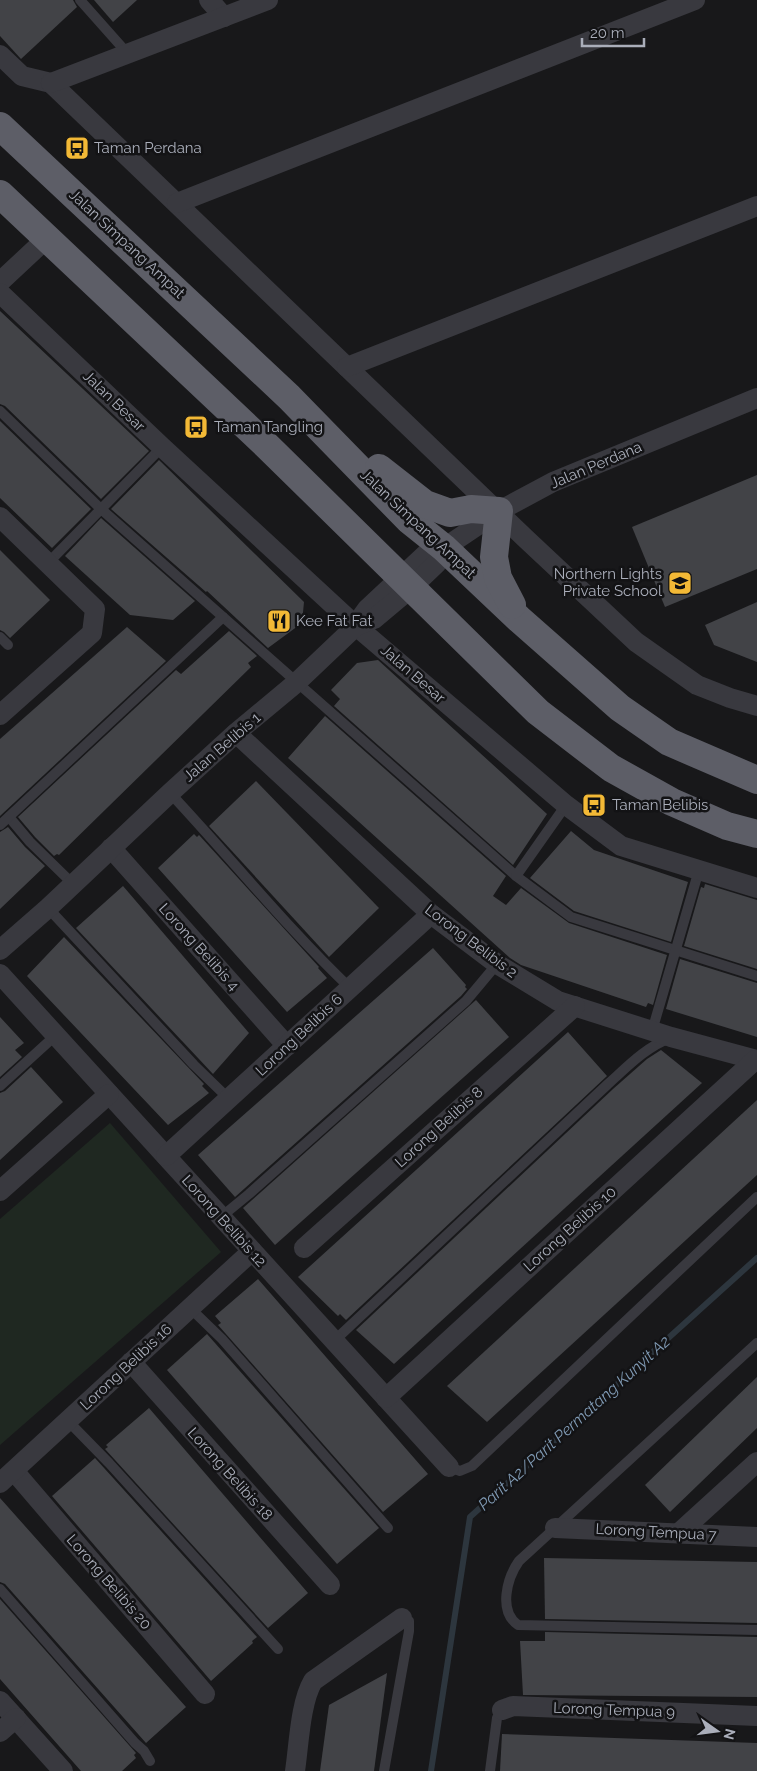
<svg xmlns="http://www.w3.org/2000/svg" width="757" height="1771" font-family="Raleway,sans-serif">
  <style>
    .green { fill: #1f2821 }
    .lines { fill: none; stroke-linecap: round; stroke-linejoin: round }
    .stream { stroke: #2d363e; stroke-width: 6 }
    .building { fill: #424347 }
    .service { stroke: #39393f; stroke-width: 10 }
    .minor { stroke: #39393f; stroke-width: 20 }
    .trunk { stroke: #5d5e67; stroke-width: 28 }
    .labels { text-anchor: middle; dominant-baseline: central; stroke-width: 5; stroke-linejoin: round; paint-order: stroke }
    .poi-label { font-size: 15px; fill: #aaaeba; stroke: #131315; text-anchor: start }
    .street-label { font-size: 15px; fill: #aaaeba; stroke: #131315 }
    .water-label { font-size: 16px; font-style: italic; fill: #819bb5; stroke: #131315 }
  </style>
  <rect width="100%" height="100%" fill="#18181a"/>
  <!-- green -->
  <path class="green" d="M 110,1123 L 221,1252 L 0,1445 L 0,1219 Z"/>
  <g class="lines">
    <!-- stream -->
    <path class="stream" d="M 431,1771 L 470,1517 L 757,1258"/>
  </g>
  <!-- building -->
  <g class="building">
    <path d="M 0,0 L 73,0 L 77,7 L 21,59 L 0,36 Z"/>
    <path d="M 94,0 L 137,0 L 113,22 Z"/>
    <path d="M 0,311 L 149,451 L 101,499 L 5,406 L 0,404 Z"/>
    <path d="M 0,421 L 91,509 L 52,548 L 0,498 Z"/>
    <path d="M 159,460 L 304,602 L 302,623 L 268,648 L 207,591 L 206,592 L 111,509 Z"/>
    <path d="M 757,475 L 757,569 L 665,607 L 632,527 Z"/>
    <path d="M 101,518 L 195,601 L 173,620 L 130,615 L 65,556 Z"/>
    <path d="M 0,550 L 50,600 L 10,638 L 4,632 L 0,630 Z"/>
    <path d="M 757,602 L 757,662 L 714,645 L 705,625 Z"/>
    <path d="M 127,627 L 166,661 L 0,816 L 0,739 Z"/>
    <path d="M 229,631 L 257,656 L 248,663 L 251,667 L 59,855 L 57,854 L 54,856 L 35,837 L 18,817 L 176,670 L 181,674 Z"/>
    <path d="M 378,660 L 547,814 L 513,865 L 334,706 L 340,699 L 331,690 L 357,663 Z"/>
    <path d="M 325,716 L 506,876 L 493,896 L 506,905 L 521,888 L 569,923 L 667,955 L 653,1005 L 648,1003 L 646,1007 L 521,965 L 510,958 L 288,758 Z"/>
    <path d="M 256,781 L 379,908 L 329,957 L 209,826 Z"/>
    <path d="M 8,827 L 25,847 L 45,866 L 0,909 L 0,832 Z"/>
    <path d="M 571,831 L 594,850 L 688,882 L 671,942 L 574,911 L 530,878 Z"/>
    <path d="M 194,834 L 197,837 L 199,835 L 319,967 L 318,968 L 327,978 L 287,1012 L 158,868 Z"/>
    <path d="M 705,884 L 757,900 L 757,969 L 684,946 L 701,887 L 704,888 Z"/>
    <path d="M 123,886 L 249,1033 L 213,1074 L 76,928 Z"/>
    <path d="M 64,937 L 204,1084 L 202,1086 L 209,1093 L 168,1125 L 27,976 Z"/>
    <path d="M 433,948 L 466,985 L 465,987 L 467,989 L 461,996 L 235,1197 L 198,1155 Z"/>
    <path d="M 680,959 L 757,983 L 757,1037 L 666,1009 Z"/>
    <path d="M 476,1000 L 509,1037 L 275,1245 L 243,1208 Z"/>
    <path d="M 0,1017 L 24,1043 L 15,1050 L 22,1057 L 0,1077 Z"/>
    <path d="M 568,1032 L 607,1076 L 346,1320 L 340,1314 L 338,1316 L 298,1277 Z"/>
    <path d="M 661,1050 L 702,1083 L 394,1364 L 356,1330 L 613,1089 L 647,1059 Z"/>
    <path d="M 31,1067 L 63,1102 L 0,1160 L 0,1093 L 5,1091 Z"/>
    <path d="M 757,1100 L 757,1175 L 487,1422 L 447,1386 Z"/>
    <path d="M 258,1279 L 428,1474 L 383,1512 L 218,1325 L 221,1323 L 215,1316 Z"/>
    <path d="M 207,1334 L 379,1528 L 337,1564 L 167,1370 Z"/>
    <path d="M 757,1377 L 757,1428 L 670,1512 L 645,1485 Z"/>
    <path d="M 149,1408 L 308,1593 L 268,1628 L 105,1449 L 108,1447 L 106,1445 Z"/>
    <path d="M 95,1458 L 257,1637 L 252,1641 L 253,1643 L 211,1681 L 52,1496 Z"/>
    <path d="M 0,1498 L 186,1707 L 146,1743 L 5,1584 L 0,1582 Z"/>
    <path d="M 544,1558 L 757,1562 L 757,1623 L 545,1619 Z"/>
    <path d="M 0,1599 L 136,1753 L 134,1755 L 136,1758 L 122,1771 L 81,1771 L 0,1679 Z"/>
    <path d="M 545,1632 L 757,1637 L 757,1697 L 523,1695 L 520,1641 L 545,1641 Z"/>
    <path d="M 387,1673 L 374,1771 L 320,1771 L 329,1705 Z"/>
    <path d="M 502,1734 L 757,1743 L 757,1771 L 500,1771 Z"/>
  </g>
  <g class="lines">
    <!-- service -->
    <g class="service">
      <path d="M 80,0 L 128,54"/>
      <path d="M 0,411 L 101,509 L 516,876 L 571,917 L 757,976"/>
      <path d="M 48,563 L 162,447"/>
      <path d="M 0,637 L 8,645"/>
      <path d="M 170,793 C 230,857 286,927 350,988"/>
      <path d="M 9,817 L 30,842 L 72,883"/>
      <path d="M 0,825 L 223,617"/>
      <path d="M 516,876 L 566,805"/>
      <path d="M 48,908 L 194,1065 L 229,1099"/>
      <path d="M 652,1031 L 699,870"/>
      <path d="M 0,1086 L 56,1035"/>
      <path d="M 221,1217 L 249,1194 L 466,1001 L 497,964"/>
      <path d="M 190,1308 L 222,1339 L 388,1528"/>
      <path d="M 334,1341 L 608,1084 C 627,1067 646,1047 670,1038"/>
      <path d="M 757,1343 L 519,1561 C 507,1578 498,1611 518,1625 L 757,1630"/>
      <path d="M 68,1421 L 109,1463 L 278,1649"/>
      <path d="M 449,1467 L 460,1471 L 472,1466 L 757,1197"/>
      <path d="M 0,1589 L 135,1743 L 144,1751 L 150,1761"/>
      <path d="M 384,1771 L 409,1631 L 409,1621 L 402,1618"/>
      <path d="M 490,1771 L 497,1718 L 502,1710"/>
    </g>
    <!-- minor -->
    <g class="minor">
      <path d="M 209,0 L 224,17"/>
      <path d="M 0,55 L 22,76 L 51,83"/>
      <path d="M 51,83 L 525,538 L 636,642 L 697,685 L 730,698 L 757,706"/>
      <path d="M 51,83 L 268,0"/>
      <path d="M 177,203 L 695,0"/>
      <path d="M 0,282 L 47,238"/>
      <path d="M 0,293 L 162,447 L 356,626 L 566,805 L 621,846 L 757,888"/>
      <path d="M 347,367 L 757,206"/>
      <path d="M 0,517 L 95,609 L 92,633 L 0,715"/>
      <path d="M 362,616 L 367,609 L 429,551 L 444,548 L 499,511 L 553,482 L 757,398"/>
      <path d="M 236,733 L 431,914 L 497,964 L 558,1001 L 671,1037 L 757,1060"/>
      <path d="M 111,848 L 287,1046"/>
      <path d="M 0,950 L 48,908 L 170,793 L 236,733 L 296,683 L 356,626 L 374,619 L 411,588 L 437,563 L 444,548"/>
      <path d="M 0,974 L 449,1467"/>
      <path d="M 166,1156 L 431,914"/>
      <path d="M 0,1191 L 109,1094"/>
      <path d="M 304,1248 L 575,1006"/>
      <path d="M 131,1362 L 330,1585"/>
      <path d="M 386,1398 L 755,1060"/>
      <path d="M 14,1471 L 205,1694"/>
      <path d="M 0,1483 L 252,1251"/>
      <path d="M 555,1528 L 757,1537"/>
      <path d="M 679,1533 L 757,1462"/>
      <path d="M 0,1701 L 63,1771"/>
      <path d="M 502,1710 L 513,1706 L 757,1716"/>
      <path d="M 0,1732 L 16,1718"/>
      <path d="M 295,1771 C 299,1745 300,1703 313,1681 L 402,1618"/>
    </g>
    <!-- trunk -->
    <g class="trunk">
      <path d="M 0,126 L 289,397 L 409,520 L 444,548 L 519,619 L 620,708 L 669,742 L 757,780"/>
      <path d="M 0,194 L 266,445 L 538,712 L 611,768 L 672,802 L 727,826 L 757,834"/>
      <path d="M 379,468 L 425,504 L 450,513 L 471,509 L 499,511 L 494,557 L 498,578 L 512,605"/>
    </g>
  </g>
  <!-- icons -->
  <defs>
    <g id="bus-square" transform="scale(1.25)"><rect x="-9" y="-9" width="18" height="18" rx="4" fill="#f3b936" stroke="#131315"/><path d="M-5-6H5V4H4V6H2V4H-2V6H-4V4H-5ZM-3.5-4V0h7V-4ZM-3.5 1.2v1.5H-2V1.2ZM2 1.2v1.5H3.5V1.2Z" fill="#111"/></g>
    <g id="school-square" transform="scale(1.25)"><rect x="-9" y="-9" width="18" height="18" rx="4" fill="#f3b936" stroke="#131315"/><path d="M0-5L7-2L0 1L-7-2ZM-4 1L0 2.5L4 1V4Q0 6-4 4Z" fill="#111"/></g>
    <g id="restaurant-square" transform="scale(1.25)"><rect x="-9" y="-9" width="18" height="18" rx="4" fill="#f3b936" stroke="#131315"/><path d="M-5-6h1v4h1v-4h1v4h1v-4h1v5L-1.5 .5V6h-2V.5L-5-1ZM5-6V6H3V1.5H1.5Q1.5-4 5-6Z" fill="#111"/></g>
  </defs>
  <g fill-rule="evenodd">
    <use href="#bus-square" x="77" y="148"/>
    <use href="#bus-square" x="196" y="427"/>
    <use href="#school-square" x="680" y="583"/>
    <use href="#restaurant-square" x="279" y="621"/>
    <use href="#bus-square" x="594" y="805"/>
  </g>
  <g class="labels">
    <!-- poi labels -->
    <g class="poi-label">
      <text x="94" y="148">Taman Perdana</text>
      <text x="214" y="427">Taman Tangling</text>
      <text x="662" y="574" text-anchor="end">Northern Lights<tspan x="662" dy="17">Private School</tspan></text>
      <text x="296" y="621">Kee Fat Fat</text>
      <text x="612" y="805">Taman Belibis</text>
    </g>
    <!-- street labels -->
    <g class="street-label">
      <text transform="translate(127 244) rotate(43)">Jalan Simpang Ampat</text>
      <text transform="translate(114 401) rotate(44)">Jalan Besar</text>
      <text transform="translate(596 465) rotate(-23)">Jalan Perdana</text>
      <text transform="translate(418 524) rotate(43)">Jalan Simpang Ampat</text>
      <text transform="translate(413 674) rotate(41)">Jalan Besar</text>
      <text transform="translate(222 747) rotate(-41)">Jalan Belibis 1</text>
      <text transform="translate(471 941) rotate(37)">Lorong Belibis 2</text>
      <text transform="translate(199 947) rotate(48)">Lorong Belibis 4</text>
      <text transform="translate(299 1035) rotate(-43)">Lorong Belibis 6</text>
      <text transform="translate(439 1127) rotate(-42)">Lorong Belibis 8</text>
      <text transform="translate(224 1221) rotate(48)">Lorong Belibis 12</text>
      <text transform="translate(570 1229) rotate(-42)">Lorong Belibis 10</text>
      <text transform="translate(126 1367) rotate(-43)">Lorong Belibis 16</text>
      <text transform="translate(230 1474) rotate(48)">Lorong Belibis 18</text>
      <text transform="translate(656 1532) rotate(3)">Lorong Tempua 7</text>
      <text transform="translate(109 1582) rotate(49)">Lorong Belibis 20</text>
      <text transform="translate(614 1710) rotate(2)">Lorong Tempua 9</text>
    </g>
    <!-- water labels -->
    <g class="water-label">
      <text transform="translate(574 1423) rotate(-42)">Parit A2/Parit Permatang Kunyit A2</text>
    </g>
  </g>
  <!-- north arrow -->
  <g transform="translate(717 1731) rotate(104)" stroke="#131315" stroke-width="4" paint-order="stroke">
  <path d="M0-4L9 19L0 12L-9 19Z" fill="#aaaeba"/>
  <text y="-8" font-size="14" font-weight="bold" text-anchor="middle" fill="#aaaeba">N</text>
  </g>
  <!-- scale -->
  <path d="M582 38v8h62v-8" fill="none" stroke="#aaaeba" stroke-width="2.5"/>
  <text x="590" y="38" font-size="15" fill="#aaaeba" stroke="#131315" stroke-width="4" paint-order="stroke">20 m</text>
</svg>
